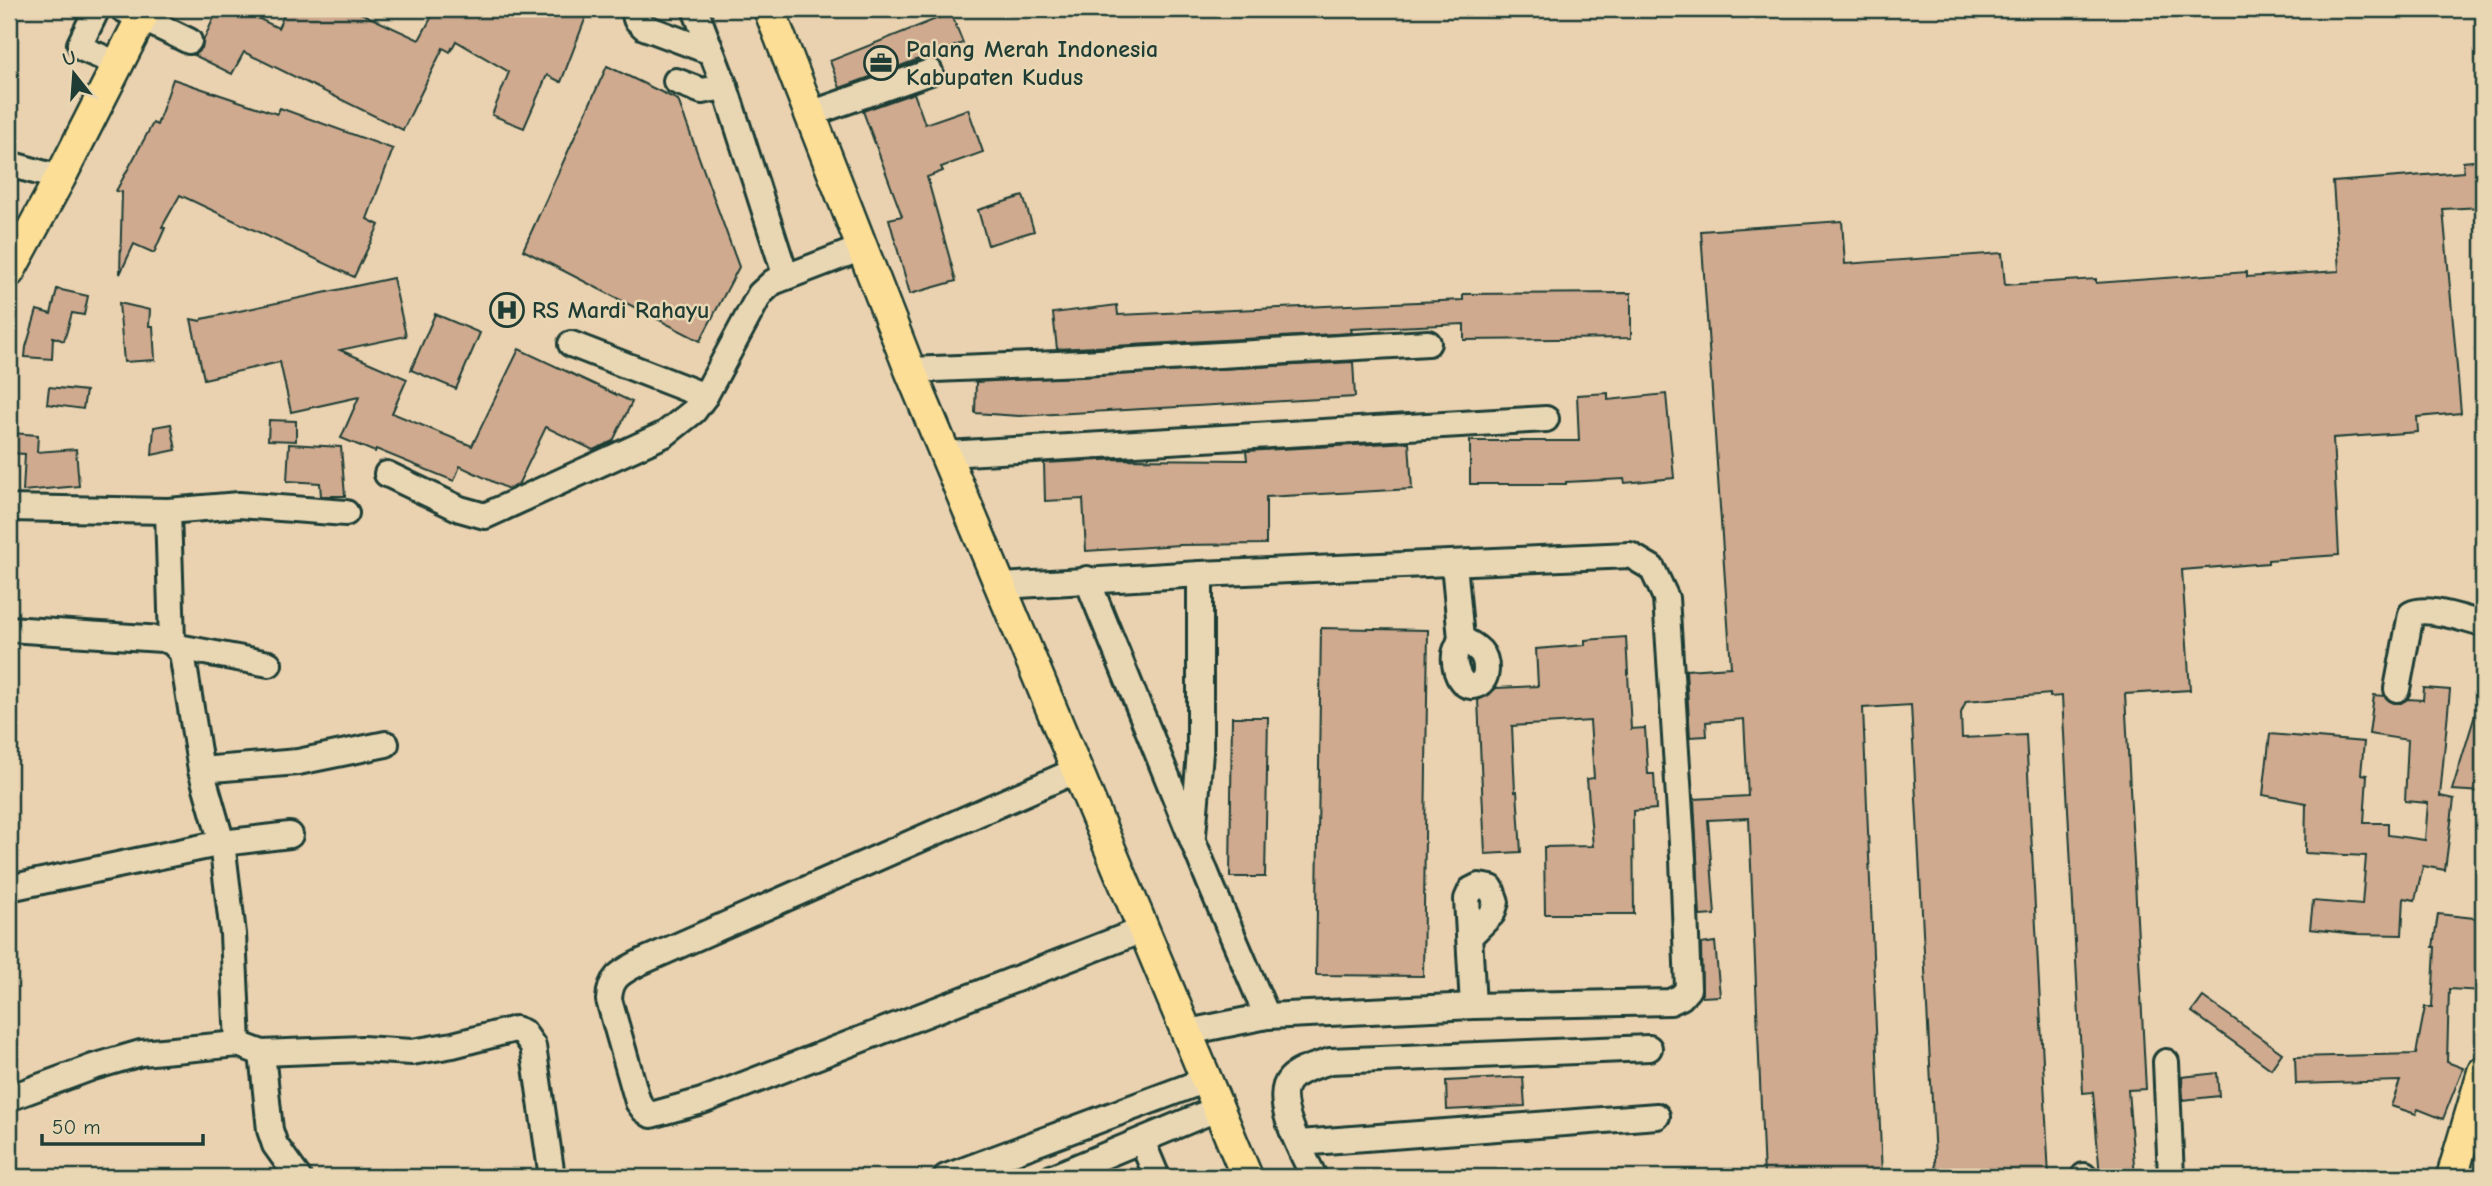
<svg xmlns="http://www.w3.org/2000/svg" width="2492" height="1186" font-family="'Comic Neue',sans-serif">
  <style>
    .building { fill: #cfaa8f; stroke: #1f3d34; stroke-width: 2 }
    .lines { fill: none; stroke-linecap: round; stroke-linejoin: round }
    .minor-casing { stroke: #1f3d34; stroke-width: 30 }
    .major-casing { stroke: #1f3d34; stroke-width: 35 }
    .minor { stroke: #e9d7b4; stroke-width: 24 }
    .major { stroke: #fcde96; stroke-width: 30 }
    .labels { text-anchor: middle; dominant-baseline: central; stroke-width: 5; stroke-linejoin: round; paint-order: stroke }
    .poi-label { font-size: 24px; font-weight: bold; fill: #1f3d34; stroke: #e9d7b4; text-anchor: start }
  </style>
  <rect width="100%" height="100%" fill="#ead2b0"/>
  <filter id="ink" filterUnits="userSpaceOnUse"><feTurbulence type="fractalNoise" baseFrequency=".0143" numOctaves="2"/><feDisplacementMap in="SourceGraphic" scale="14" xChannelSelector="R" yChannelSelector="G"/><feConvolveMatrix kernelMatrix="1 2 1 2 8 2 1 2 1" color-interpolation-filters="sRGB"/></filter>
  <g filter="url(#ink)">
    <!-- building -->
    <g class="building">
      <path d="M 218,9 L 239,9 L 278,28 L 287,9 L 352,9 L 419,40 L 436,9 L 589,9 L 561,82 L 547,75 L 524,128 L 492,115 L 509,72 L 456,41 L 450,52 L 443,48 L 403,130 L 244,52 L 232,74 L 194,55 L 202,48 L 204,39 Z"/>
      <path d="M 951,13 L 963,43 L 840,88 L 830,61 Z"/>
      <path d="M 607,66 L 678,100 L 739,267 L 700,341 L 523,250 Z"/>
      <path d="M 173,79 L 277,114 L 280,108 L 393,149 L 367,219 L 379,225 L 354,277 L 180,195 L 162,227 L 165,228 L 154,253 L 134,244 L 120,274 L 122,192 L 116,191 L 153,123 L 157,125 Z"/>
      <path d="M 914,93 L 925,124 L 968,109 L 983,152 L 941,167 L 943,171 L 927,177 L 956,281 L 910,294 L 889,219 L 902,216 L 863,111 Z"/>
      <path d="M 2483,160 L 2483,207 L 2443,209 L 2461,413 L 2417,417 L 2418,432 L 2333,438 L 2339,555 L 2268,560 L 2268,563 L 2182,570 L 2190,690 L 2125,694 L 2146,1089 L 2128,1090 L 2135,1177 L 2100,1177 L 2093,1092 L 2083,1093 L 2062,696 L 2050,697 L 2050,694 L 1966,701 L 1961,713 L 1962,738 L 2026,735 L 2049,1177 L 1936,1177 L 1911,705 L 1863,708 L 1882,1177 L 1764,1177 L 1749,818 L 1708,820 L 1715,915 L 1700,916 L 1694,799 L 1748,796 L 1744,719 L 1706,722 L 1707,736 L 1690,737 L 1686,670 L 1731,667 L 1701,231 L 1842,221 L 1845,264 L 2002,253 L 2005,285 L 2096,279 L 2096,283 L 2247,272 L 2247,277 L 2339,271 L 2333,182 L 2464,172 L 2463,162 Z"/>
      <path d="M 1023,196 L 1034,231 L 988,245 L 978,210 Z"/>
      <path d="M 393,278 L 406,336 L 340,350 L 407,379 L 392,413 L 472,446 L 519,349 L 632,402 L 613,441 L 593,450 L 546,427 L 518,485 L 508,489 L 460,466 L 454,481 L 376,449 L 375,452 L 341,438 L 359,397 L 291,412 L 280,362 L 204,379 L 191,319 L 201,321 L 202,319 Z"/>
      <path d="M 57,289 L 88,296 L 84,315 L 72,313 L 64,341 L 53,337 L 52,359 L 25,357 L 26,347 L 37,310 L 51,314 Z"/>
      <path d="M 1631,293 L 1631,338 L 1464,340 L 1464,324 L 1351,329 L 1352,333 L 1057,349 L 1053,313 L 1117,305 L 1118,315 L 1463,300 L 1463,294 Z"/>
      <path d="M 119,303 L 150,310 L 149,326 L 153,326 L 155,360 L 124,362 Z"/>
      <path d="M 435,314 L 480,333 L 456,389 L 411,370 Z"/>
      <path d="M 1353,362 L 1355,397 L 1019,416 L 975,413 L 976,382 Z"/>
      <path d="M 49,387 L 86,391 L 83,409 L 47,404 Z"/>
      <path d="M 1608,393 L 1608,400 L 1666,394 L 1674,478 L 1625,483 L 1624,479 L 1566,482 L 1566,484 L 1470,484 L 1470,441 L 1579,441 L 1577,395 Z"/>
      <path d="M 269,420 L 296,421 L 296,441 L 268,440 Z"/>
      <path d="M 171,424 L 176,450 L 152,455 L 154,427 Z"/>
      <path d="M 11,433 L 38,435 L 37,452 L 76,449 L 79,486 L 23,491 L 25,454 L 10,453 Z"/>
      <path d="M 1409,442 L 1412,489 L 1266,497 L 1266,544 L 1180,545 L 1086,551 L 1083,499 L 1045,501 L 1044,463 L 1121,459 L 1247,460 L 1246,451 Z"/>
      <path d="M 289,444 L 341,447 L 345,496 L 321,496 L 320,483 L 287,481 Z"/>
      <path d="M 1321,628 L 1428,630 L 1423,976 L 1316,975 Z"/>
      <path d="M 1626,637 L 1631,729 L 1645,728 L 1648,774 L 1654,774 L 1656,809 L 1633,811 L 1634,914 L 1545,914 L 1544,847 L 1593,846 L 1587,779 L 1594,778 L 1590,721 L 1512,726 L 1515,792 L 1517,791 L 1521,852 L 1485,854 L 1478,700 L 1489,695 L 1496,688 L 1538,686 L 1536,649 L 1585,645 L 1585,640 Z"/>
      <path d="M 2424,688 L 2450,690 L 2440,796 L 2454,799 L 2445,870 L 2423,866 L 2415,900 L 2404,898 L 2402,935 L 2356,934 L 2310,929 L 2313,901 L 2362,905 L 2366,856 L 2305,853 L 2306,803 L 2263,795 L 2270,734 L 2364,742 L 2361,774 L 2367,775 L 2364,823 L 2388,823 L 2388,835 L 2425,840 L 2428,803 L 2405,801 L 2408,740 L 2369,734 L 2374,695 L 2384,696 L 2394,703 L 2401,703 L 2408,699 L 2423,700 Z"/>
      <path d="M 2479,702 L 2483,702 L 2483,792 L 2452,790 Z"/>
      <path d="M 1232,717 L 1268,717 L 1265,877 L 1230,877 Z"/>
      <path d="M 2438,914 L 2483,919 L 2483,991 L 2449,989 L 2447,1062 L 2463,1068 L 2443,1119 L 2418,1109 L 2416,1114 L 2391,1106 L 2400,1081 L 2296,1084 L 2295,1057 L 2416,1054 L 2425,1007 L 2432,1007 L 2435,947 L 2433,947 Z"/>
      <path d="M 1715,942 L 1720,996 L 1702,997 L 1701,944 Z"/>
      <path d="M 2203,997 L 2282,1053 L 2271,1069 L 2192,1012 Z"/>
      <path d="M 2217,1073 L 2219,1096 L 2183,1100 L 2182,1077 Z"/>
      <path d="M 1523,1077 L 1525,1106 L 1447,1110 L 1446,1081 Z"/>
    </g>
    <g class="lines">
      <!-- minor casing -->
      <g class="minor-casing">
        <g id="minor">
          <path d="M 97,9 L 80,44 L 83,49 L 118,64"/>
          <path d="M 123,9 L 189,41"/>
          <path d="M 634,9 L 636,19 L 644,27 L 711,52"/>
          <path d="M 695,9 L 725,87 L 786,277"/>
          <path d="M 676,81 L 702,91 L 725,87"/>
          <path d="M 810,114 L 930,72"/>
          <path d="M 9,164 L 60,178"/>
          <path d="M 571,344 L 705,396"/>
          <path d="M 910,370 L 1082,363 L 1428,343"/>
          <path d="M 947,454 L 1546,419"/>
          <path d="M 387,474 L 460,509 L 485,516 L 665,434 L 694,411 L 705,396 L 760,294 L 773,282 L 862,248"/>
          <path d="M 9,508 L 168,511 L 239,505 L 346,513"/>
          <path d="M 168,511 L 172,642"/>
          <path d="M 1454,563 L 1461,639"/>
          <path d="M 1087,579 L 1210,883 L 1267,1016"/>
          <path d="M 1002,586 L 1200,574 L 1630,555 L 1652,568 L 1666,598 L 1683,859 L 1688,989 L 1681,997 L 1670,1002 L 1473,1006 L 1267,1016 L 1188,1032"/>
          <path d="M 9,629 L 162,639 L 172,642 L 182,653 L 201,770 L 222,843 L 233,934 L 238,1044"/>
          <path d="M 1461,639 C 1468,642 1475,646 1480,651 C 1488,660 1489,680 1477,685 C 1460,692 1453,666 1455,654 C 1456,649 1459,644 1461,639 Z"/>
          <path d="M 178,647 L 269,664"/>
          <path d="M 2397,689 L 2411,614 C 2428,605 2465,620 2483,624"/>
          <path d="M 201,770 L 298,762 L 386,744"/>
          <path d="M 1077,770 L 641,962 C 622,972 610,976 609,1000 L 638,1102 L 644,1110 L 651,1115 L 702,1101 L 1145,929"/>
          <path d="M 1193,835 L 1200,752 L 1200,574"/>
          <path d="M 9,888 L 222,843 L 290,835"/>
          <path d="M 1470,936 L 1492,914 L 1496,902 L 1491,888 L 1479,886 L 1471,890 L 1467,899 L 1473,1006"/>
          <path d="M 262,1053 L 270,1130 L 275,1145 L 298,1177"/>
          <path d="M 2166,1062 L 2171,1177"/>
          <path d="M 9,1098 L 93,1067 L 141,1053 L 238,1044 L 262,1053 L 362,1049 L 412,1052 L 453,1045 L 515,1029 L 523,1032 L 533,1046 L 552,1177"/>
          <path d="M 1142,1141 L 1157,1177"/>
          <path d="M 1299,1143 L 1657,1116"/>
          <path d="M 2084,1176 L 2084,1177"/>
          <path d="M 946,1177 L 1206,1080"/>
          <path d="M 1053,1177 L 1219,1108"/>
          <path d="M 1314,1177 C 1304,1156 1271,1099 1290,1079 C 1300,1069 1317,1066 1330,1061 L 1649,1048"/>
        </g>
      </g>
      <!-- major casing -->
      <g class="major-casing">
        <g id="major">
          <path d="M 769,9 L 910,370 L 1247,1177"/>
          <path d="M 9,272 L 60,178 L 146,9"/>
          <path d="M 2452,1177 L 2483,1072"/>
        </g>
      </g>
      <!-- minor -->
      <use href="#minor" class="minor"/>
      <!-- major -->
      <use href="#major" class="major"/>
    </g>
  </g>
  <!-- icons -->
  <defs>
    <g id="office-ring" transform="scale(1.75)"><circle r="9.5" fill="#e9d7b4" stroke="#1f3d34" stroke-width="1.5"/><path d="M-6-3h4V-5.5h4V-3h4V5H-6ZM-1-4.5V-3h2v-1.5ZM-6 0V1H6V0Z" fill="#1f3d34"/></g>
    <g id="hospital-ring" transform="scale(1.75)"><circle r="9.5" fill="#e9d7b4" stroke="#1f3d34" stroke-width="1.5"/><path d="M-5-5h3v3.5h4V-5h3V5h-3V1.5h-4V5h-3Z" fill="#1f3d34"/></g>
  </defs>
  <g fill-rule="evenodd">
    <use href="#office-ring" x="881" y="63"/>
    <use href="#hospital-ring" x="507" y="310"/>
  </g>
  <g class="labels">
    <!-- poi labels -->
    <g class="poi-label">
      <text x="906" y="49">Palang Merah Indonesia<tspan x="906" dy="28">Kabupaten Kudus</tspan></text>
      <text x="532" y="310">RS Mardi Rahayu</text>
    </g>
  </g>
  <!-- margin -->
  <rect width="2492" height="1186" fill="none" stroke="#e9d7b4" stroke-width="35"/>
  <rect x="18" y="18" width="2457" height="1151" fill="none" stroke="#1f3d34" stroke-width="2.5" filter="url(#ink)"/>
  <!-- north arrow -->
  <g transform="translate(74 74) rotate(343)" stroke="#e9d7b4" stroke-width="5" paint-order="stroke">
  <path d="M0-5L12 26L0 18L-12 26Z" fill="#1f3d34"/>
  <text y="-10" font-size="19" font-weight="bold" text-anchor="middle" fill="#1f3d34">U</text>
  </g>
  <!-- scale -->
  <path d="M42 1134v10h161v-10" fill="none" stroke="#1f3d34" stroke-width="3.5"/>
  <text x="52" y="1134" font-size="21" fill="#1f3d34" stroke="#e9d7b4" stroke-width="5" paint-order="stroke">50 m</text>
</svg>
